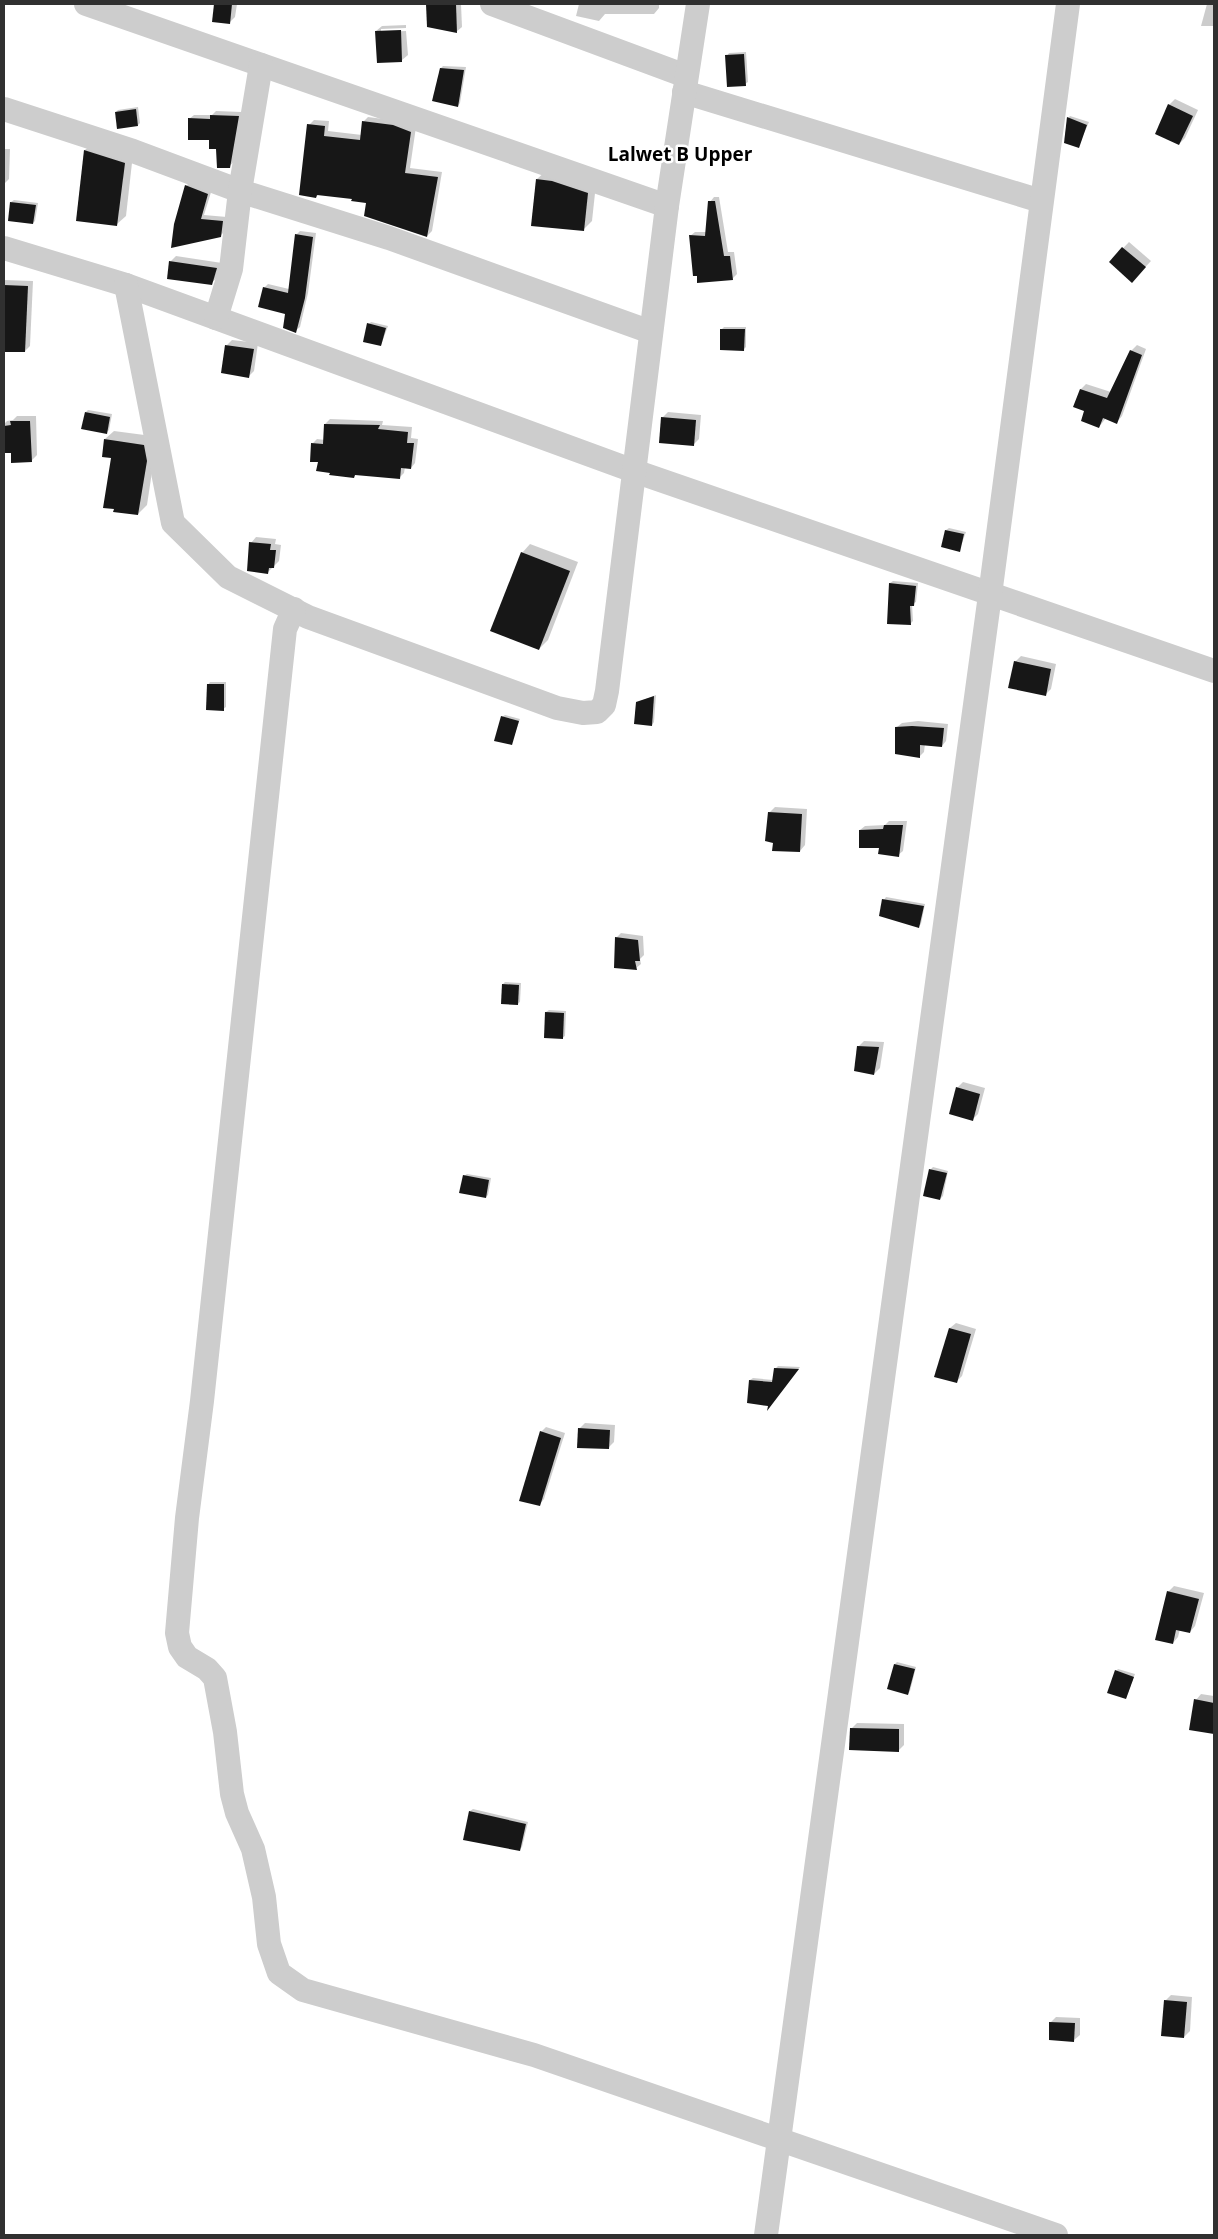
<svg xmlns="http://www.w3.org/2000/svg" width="1218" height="2239" font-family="'Open Sans',sans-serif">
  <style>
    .shadow { fill: #0003 }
    .building { fill: #171717 }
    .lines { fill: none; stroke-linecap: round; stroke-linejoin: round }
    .minor { stroke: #cdcdcd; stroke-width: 24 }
    .labels { text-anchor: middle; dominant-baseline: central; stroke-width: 5; stroke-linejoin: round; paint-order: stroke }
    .quarter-label { font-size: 19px; font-weight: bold; fill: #000; stroke: #fff }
  </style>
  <rect width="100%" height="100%" fill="#fff"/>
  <!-- shadow -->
  <g class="shadow">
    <path d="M 215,4 L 237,4 L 235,17 L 229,23 L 213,21 Z"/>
    <path d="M 428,4 L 461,4 L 462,27 L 456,32 L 428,26 Z"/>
    <path d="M 579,4 L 659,4 L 659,8 L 654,14 L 605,14 L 599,21 L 576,16 Z"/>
    <path d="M 1207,4 L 1214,4 L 1214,26 L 1201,26 Z"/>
    <path d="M 406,25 L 406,28 L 381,29 L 381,32 L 406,31 L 408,55 L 402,60 L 376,31 L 382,26 Z"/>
    <path d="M 746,52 L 748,82 L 745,84 L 727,56 L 729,53 Z"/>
    <path d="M 443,66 L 466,67 L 460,103 L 458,106 L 441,68 Z"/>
    <path d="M 1175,99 L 1198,110 L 1185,138 L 1179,144 L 1169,105 Z"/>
    <path d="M 138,107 L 140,123 L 138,125 L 116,112 L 118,110 Z"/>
    <path d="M 216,111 L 242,112 L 234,162 L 229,166 L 210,139 L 189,119 L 194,115 L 212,115 Z"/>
    <path d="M 1070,116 L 1089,122 L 1078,147 L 1068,118 Z"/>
    <path d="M 368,117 L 399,121 L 416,127 L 410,168 L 442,172 L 432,231 L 427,236 L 367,202 L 353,198 L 319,194 L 316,197 L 309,125 L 314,120 L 329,121 L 328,131 L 362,135 L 363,122 Z"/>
    <path d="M 94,142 L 133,154 L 126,216 L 117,224 L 77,220 L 85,150 Z"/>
    <path d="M 4,149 L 10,149 L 9,179 L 4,184 Z"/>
    <path d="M 546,171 L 596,184 L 592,221 L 583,230 L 537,179 Z"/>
    <path d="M 191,181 L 212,189 L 204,215 L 227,217 L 225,231 L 220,236 L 173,246 L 186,186 Z"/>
    <path d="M 714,197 L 719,197 L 728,252 L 734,252 L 737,274 L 732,279 L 690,236 L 695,232 L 707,232 L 710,202 Z"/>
    <path d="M 14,200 L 38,203 L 35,221 L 33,223 L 11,202 Z"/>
    <path d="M 300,231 L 316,233 L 308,293 L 300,327 L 295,331 L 287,313 L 264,288 L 268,284 L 289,289 L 296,235 Z"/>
    <path d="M 1129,242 L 1151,261 L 1137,276 L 1110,262 Z"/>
    <path d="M 176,256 L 222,263 L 217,278 L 211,283 L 170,262 Z"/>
    <path d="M 4,280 L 33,281 L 30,346 L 25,351 L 4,351 Z"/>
    <path d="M 371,322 L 388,326 L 381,345 L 369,324 Z"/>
    <path d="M 724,327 L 746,327 L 746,347 L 743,350 L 722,329 Z"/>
    <path d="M 232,340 L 258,343 L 254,371 L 249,376 L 227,345 Z"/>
    <path d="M 1137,345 L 1146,349 L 1122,416 L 1117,422 L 1106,418 L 1099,427 L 1086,410 L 1081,389 L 1086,384 L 1111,392 L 1131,351 Z"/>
    <path d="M 88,410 L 112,414 L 109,430 L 106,433 L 86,412 Z"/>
    <path d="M 668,412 L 701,415 L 699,439 L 694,444 L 662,418 Z"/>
    <path d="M 17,416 L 36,416 L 37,455 L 31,461 L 12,451 L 4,451 L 4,424 L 7,421 L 13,420 Z"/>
    <path d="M 330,419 L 383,421 L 382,425 L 412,427 L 411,438 L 418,439 L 415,463 L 411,468 L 405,467 L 404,473 L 400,477 L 357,474 L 354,476 L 331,472 L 319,461 L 312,444 L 317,439 L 325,440 L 325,424 Z"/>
    <path d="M 114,431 L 152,436 L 155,452 L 147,505 L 138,514 L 105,439 Z"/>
    <path d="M 949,528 L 966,532 L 959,551 L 946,530 Z"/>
    <path d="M 256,537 L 276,539 L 275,544 L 281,545 L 279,561 L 267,573 L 251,543 Z"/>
    <path d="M 530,544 L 578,562 L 548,640 L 539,649 L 522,553 Z"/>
    <path d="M 893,581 L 918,583 L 916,602 L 912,604 L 913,621 L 911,623 L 888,623 L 890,583 Z"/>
    <path d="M 1021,656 L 1056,664 L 1051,689 L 1045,695 L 1015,662 Z"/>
    <path d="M 210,682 L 226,682 L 226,707 L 223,709 L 208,685 Z"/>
    <path d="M 656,695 L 654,722 L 652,725 L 638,702 Z"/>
    <path d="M 505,715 L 520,719 L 511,744 L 502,717 Z"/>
    <path d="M 918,721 L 948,724 L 946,741 L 942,746 L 925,744 L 924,752 L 920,756 L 897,727 L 902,723 Z"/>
    <path d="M 775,807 L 807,809 L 805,845 L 800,851 L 774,842 L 769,813 Z"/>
    <path d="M 889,821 L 907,821 L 903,851 L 898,855 L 880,847 L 860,830 L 865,826 L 885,825 Z"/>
    <path d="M 886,897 L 925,904 L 921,924 L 918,927 L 884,900 Z"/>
    <path d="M 621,933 L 643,936 L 644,955 L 640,959 L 641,964 L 636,968 L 616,938 Z"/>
    <path d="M 505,982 L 521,983 L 520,1002 L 517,1004 L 503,984 Z"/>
    <path d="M 549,1010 L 566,1011 L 565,1036 L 562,1038 L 546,1012 Z"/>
    <path d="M 864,1041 L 884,1042 L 880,1068 L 874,1074 L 858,1047 Z"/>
    <path d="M 963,1082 L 985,1088 L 978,1114 L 972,1120 L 957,1088 Z"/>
    <path d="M 933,1167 L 948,1171 L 943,1196 L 940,1199 L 930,1170 Z"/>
    <path d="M 467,1174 L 491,1178 L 488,1195 L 486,1197 L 464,1176 Z"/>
    <path d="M 956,1323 L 976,1329 L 962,1376 L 956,1382 L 936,1376 L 950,1328 Z"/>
    <path d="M 778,1366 L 800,1367 L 769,1407 L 750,1380 L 753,1378 L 773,1380 L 775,1369 Z"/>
    <path d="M 585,1423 L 615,1425 L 614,1442 L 608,1448 L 579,1429 Z"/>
    <path d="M 546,1427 L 565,1433 L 544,1499 L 539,1505 L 541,1432 Z"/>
    <path d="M 1174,1586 L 1204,1593 L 1195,1626 L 1190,1632 L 1180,1629 L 1178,1637 L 1173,1643 L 1168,1592 Z"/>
    <path d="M 897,1662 L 916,1667 L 910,1691 L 908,1694 L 895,1664 Z"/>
    <path d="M 1118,1669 L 1135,1674 L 1126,1698 L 1116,1671 Z"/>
    <path d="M 1201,1694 L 1214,1696 L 1214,1733 L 1191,1729 L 1196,1700 Z"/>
    <path d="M 857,1723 L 904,1724 L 904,1745 L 898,1751 L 852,1728 Z"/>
    <path d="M 473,1809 L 528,1822 L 522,1847 L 520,1849 L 470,1811 Z"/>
    <path d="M 1214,1890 L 1214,1922 L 1213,1922 L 1213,1891 Z"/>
    <path d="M 1171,1995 L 1192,1997 L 1190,2031 L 1184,2037 L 1165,2001 Z"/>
    <path d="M 1056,2017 L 1080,2018 L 1080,2035 L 1074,2040 L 1050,2023 Z"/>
  </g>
  <!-- building -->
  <g class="building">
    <path d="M 214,4 L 232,4 L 230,24 L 212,22 Z"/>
    <path d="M 426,4 L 456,4 L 457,33 L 427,27 Z"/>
    <path d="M 401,30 L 402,62 L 377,63 L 375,31 Z"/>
    <path d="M 744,54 L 746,86 L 727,87 L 725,55 Z"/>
    <path d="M 440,68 L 464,70 L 458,107 L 432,101 Z"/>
    <path d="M 1168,104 L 1193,116 L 1179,145 L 1155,134 Z"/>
    <path d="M 136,109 L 138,126 L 117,129 L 115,112 Z"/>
    <path d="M 210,115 L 239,116 L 230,168 L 217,168 L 216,149 L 209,149 L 209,140 L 188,140 L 188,118 L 210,119 Z"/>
    <path d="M 1067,117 L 1087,125 L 1079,148 L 1064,143 Z"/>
    <path d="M 362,121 L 393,125 L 411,132 L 405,173 L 438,177 L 427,237 L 364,216 L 366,203 L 351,201 L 352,199 L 317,195 L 316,198 L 299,195 L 307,124 L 325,126 L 324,136 L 360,140 Z"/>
    <path d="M 84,150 L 125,163 L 117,226 L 76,221 Z"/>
    <path d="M 536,179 L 552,181 L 588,193 L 584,231 L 531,226 Z"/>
    <path d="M 185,185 L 208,194 L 201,219 L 223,221 L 221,237 L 171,248 L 174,224 Z"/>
    <path d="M 708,201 L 715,201 L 724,256 L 730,256 L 733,280 L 697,283 L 697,276 L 693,276 L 689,235 L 705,236 Z"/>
    <path d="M 10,202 L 36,205 L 33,224 L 8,221 Z"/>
    <path d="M 295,234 L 313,237 L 305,298 L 296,333 L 283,328 L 285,314 L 258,307 L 263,287 L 288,293 Z"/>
    <path d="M 1122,247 L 1146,267 L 1132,283 L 1109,262 Z"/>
    <path d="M 169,261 L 217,268 L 212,285 L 167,279 Z"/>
    <path d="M 4,285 L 28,286 L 25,352 L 4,352 Z"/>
    <path d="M 367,323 L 386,328 L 381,346 L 363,342 Z"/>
    <path d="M 720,329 L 745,329 L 744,351 L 720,350 Z"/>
    <path d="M 225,345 L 254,349 L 249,378 L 221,373 Z"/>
    <path d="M 1130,350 L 1142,355 L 1117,424 L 1103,418 L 1099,428 L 1081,421 L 1084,411 L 1073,407 L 1080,389 L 1107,398 Z"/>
    <path d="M 85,412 L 110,417 L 107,434 L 81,429 Z"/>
    <path d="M 661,417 L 696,420 L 694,446 L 659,443 Z"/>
    <path d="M 10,421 L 30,421 L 32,462 L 11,463 L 11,453 L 4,453 L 4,426 L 11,425 Z"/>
    <path d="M 324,424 L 380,425 L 378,429 L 408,432 L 407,443 L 414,443 L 411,469 L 401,468 L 400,479 L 355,475 L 354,478 L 329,475 L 330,473 L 316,471 L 318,462 L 310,462 L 311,443 L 323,444 Z"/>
    <path d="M 104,439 L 144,445 L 147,461 L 138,515 L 113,512 L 114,509 L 103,508 L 111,458 L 102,457 Z"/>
    <path d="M 945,530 L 964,534 L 960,552 L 941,547 Z"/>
    <path d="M 249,542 L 271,544 L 270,550 L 276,550 L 274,568 L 269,568 L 268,574 L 247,571 Z"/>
    <path d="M 521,552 L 570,571 L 539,650 L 490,631 Z"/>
    <path d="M 889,583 L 916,586 L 914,606 L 910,606 L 911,625 L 887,624 Z"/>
    <path d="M 1014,661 L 1051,669 L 1046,696 L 1008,688 Z"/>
    <path d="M 207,684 L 224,684 L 224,711 L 206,710 Z"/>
    <path d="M 654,696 L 652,726 L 634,724 L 636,702 Z"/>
    <path d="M 501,716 L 519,721 L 512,745 L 494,741 Z"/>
    <path d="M 912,726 L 944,728 L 942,747 L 920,745 L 920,758 L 895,754 L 895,727 Z"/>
    <path d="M 768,812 L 802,814 L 800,852 L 772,851 L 773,843 L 765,841 Z"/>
    <path d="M 884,825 L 903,825 L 899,857 L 878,854 L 879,848 L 859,848 L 859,830 L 883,829 Z"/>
    <path d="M 882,899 L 924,906 L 919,928 L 879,916 Z"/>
    <path d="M 615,937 L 638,940 L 640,961 L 635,961 L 637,970 L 614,968 Z"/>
    <path d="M 502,984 L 519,985 L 518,1005 L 501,1004 Z"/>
    <path d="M 545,1012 L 564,1013 L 563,1039 L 544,1038 Z"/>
    <path d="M 857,1046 L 879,1047 L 874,1075 L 854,1071 Z"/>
    <path d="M 956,1087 L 980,1094 L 973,1121 L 949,1114 Z"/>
    <path d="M 929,1169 L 947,1173 L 940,1200 L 923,1196 Z"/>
    <path d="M 463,1175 L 489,1180 L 486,1198 L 459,1193 Z"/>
    <path d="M 949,1328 L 971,1334 L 957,1383 L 934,1377 Z"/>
    <path d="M 774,1368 L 799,1369 L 767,1411 L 768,1406 L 747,1403 L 749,1380 L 772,1382 Z"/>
    <path d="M 578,1428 L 610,1430 L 609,1449 L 577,1448 Z"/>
    <path d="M 540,1431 L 561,1438 L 540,1506 L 519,1501 Z"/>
    <path d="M 1167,1591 L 1199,1599 L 1190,1633 L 1176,1630 L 1173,1644 L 1155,1640 Z"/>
    <path d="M 894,1664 L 915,1669 L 908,1695 L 887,1689 Z"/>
    <path d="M 1115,1670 L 1134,1677 L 1126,1699 L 1107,1693 Z"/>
    <path d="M 1194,1699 L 1214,1703 L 1214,1734 L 1189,1730 Z"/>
    <path d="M 850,1728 L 899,1729 L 899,1752 L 849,1750 Z"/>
    <path d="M 469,1811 L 526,1824 L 520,1851 L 463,1840 Z"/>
    <path d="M 1164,2000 L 1187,2002 L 1184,2038 L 1161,2036 Z"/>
    <path d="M 1049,2022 L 1075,2023 L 1074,2042 L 1049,2040 Z"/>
  </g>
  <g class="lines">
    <!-- minor -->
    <g class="minor">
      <path d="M 86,4 L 667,206"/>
      <path d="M 492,4 L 686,76"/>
      <path d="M 684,92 L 1041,201"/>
      <path d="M 4,109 L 133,151 L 240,191 L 389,238 L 651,332"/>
      <path d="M 4,248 L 126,285 L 634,471 L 1214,671"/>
      <path d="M 126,285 L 173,523 L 228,577 L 308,617 L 557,708 L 583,713 L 597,712 L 604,705 L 607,691 L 667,206 L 698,4"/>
      <path d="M 216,318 L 231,269 L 240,191 L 261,65"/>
      <path d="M 294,609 L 285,629 L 202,1401 L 187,1518 L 177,1633 L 180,1647 L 187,1657 L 207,1669 L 215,1678 L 225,1732 L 232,1794 L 237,1813 L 253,1849 L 264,1897 L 269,1944 L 279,1973 L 303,1990 L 534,2055 L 1056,2235"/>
      <path d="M 766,2235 L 990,595 L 1068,4"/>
    </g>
  </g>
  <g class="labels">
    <!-- quarter labels -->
    <g class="quarter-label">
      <text x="680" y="154">Lalwet B Upper</text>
    </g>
  </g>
  <!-- border -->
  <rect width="1218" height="2239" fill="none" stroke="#303030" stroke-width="10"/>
</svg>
